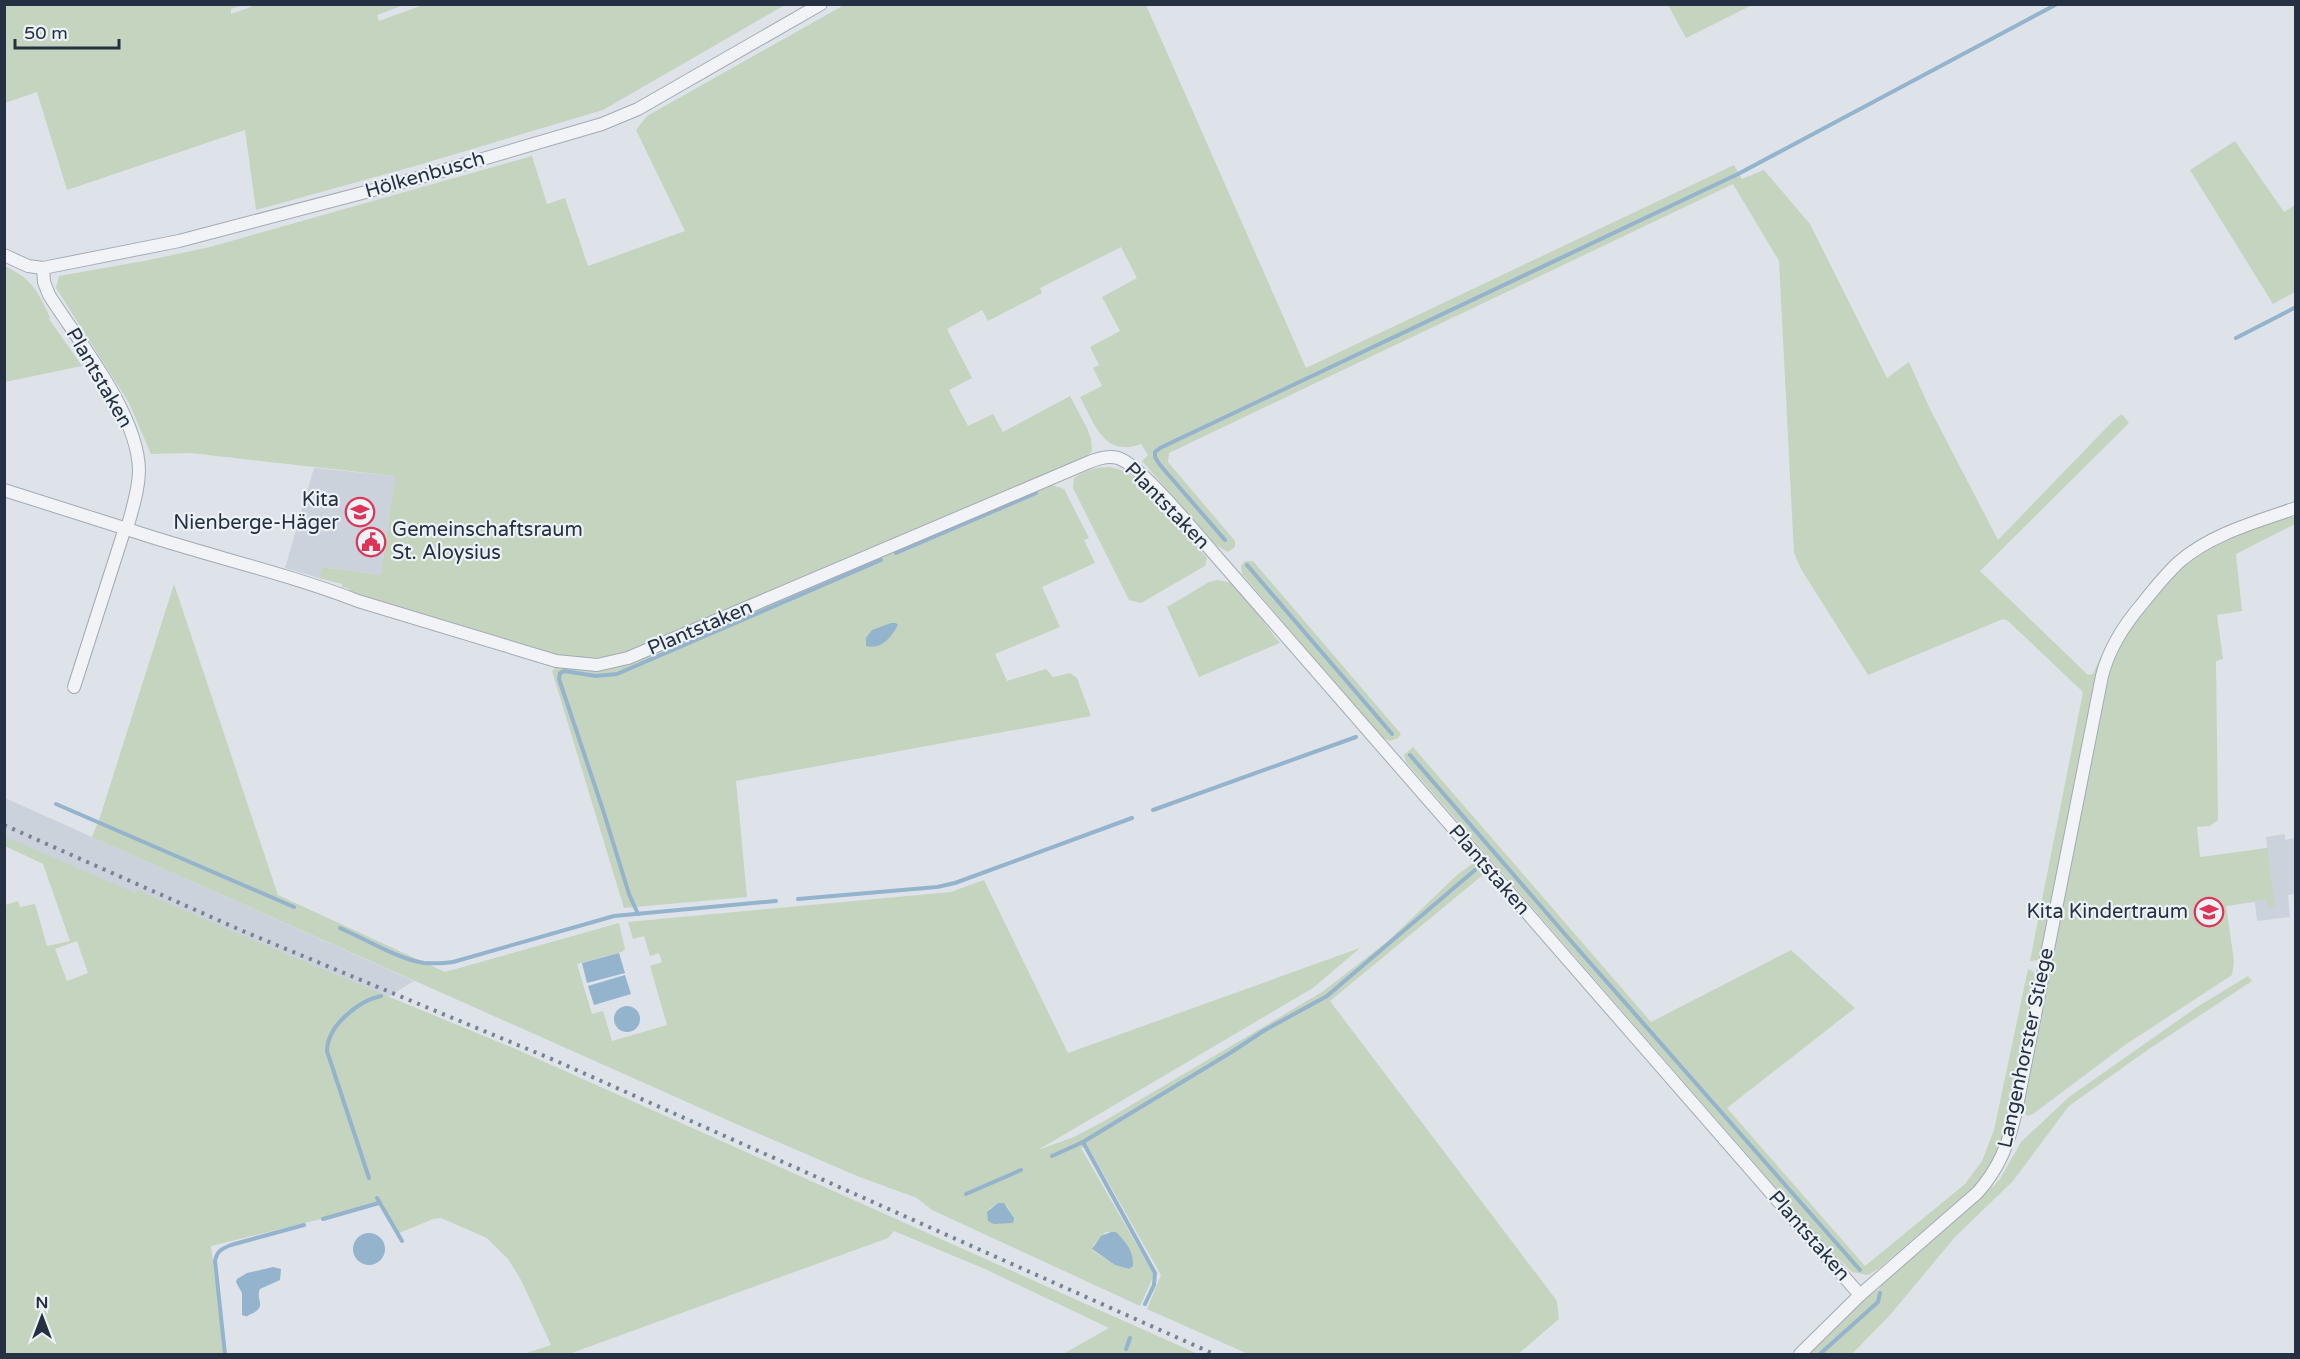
<svg xmlns="http://www.w3.org/2000/svg" width="2300" height="1359" font-family="'Varela Round',sans-serif">
  <style>
    .built { fill: #cbd2db }
    .green { fill: #c5d4be; fill-rule: evenodd }
    .water { fill: #94b3cd }
    .lines { fill: none; stroke-linecap: round; stroke-linejoin: round }
    .stream { stroke: #94b3cd; stroke-width: 4 }
    .street-casing { stroke: #a3aab4; stroke-width: 14 }
    .street { stroke: #f1f3f7; stroke-width: 12 }
    .rail { stroke: #758394; stroke-width: 4; stroke-dasharray: 3 6; stroke-linecap: butt }
    .labels { text-anchor: middle; dominant-baseline: central; stroke-width: 4.5; stroke-linejoin: round; paint-order: stroke }
    .street-label { font-size: 20px; fill: #253142; stroke: #edf2f7 }
    .poi-label { font-size: 20px; fill: #253142; stroke: #edf2f7; text-anchor: end }
  </style>
  <rect width="100%" height="100%" fill="#dee3e9"/>
  <!-- built -->
  <g class="built">
    <path d="M 314,468 L 395,476 L 381,575 L 321,567 L 319,578 L 285,568 Z"/>
    <path d="M 5,798 L 414,981 L 378,1003 L 5,846 Z"/>
    <path d="M 2285,834 L 2285,840 L 2295,838 L 2295,894 L 2288,895 L 2290,917 L 2257,921 L 2255,902 L 2226,906 L 2234,962 L 2212,857 L 2267,848 L 2266,837 Z"/>
  </g>
  <!-- green -->
  <g class="green">
    <path d="M 423,5 L 785,5 L 603,110 L 415,166 L 256,210 L 245,130 L 67,190 L 37,92 L 5,103 L 5,5 L 244,5 L 231,9 L 231,14 L 256,5 L 404,5 L 377,15 L 379,21 Z"/>
    <path d="M 844,5 L 1146,5 L 1306,368 L 1734,165 L 1742,179 L 1764,170 L 1810,224 L 1887,378 L 1909,362 L 1930,409 L 1998,540 L 2113,421 L 2122,414 L 2129,423 L 1980,571 L 2088,675 L 2093,674 C 2104,647 2118,625 2136,603 C 2148,587 2160,571 2175,557 C 2208,527 2255,516 2295,501 L 2295,503 L 2196,545 L 2116,631 L 2042,954 L 2038,960 L 2030,961 L 2083,692 L 2007,620 L 2003,619 L 1868,675 L 1801,569 L 1794,553 L 1779,261 L 1733,184 L 1169,453 L 1168,462 L 1235,541 L 1235,547 L 1228,552 L 1217,546 L 1142,461 L 1148,455 L 1141,444 C 1104,458 1094,423 1080,397 L 1102,386 L 1093,368 L 1099,365 L 1090,347 L 1120,331 L 1102,297 L 1137,278 L 1121,247 L 1040,288 L 1042,293 L 988,321 L 982,310 L 947,329 L 972,378 L 949,390 L 968,426 L 993,414 L 1003,432 L 1070,396 L 1087,428 L 1091,439 L 1092,451 L 1086,457 L 631,652 L 607,658 L 588,659 L 557,655 L 352,594 L 348,588 L 342,587 L 342,584 L 319,578 L 321,567 L 381,575 L 395,476 L 190,453 L 151,454 L 129,403 L 56,288 L 59,276 L 149,260 L 210,247 L 532,156 L 547,204 L 565,198 L 588,266 L 685,231 L 636,130 L 647,116 Z"/>
    <path d="M 1668,5 L 1752,5 L 1686,38 Z"/>
    <path d="M 2235,141 L 2284,212 L 2295,205 L 2295,292 L 2273,304 L 2190,170 Z"/>
    <path d="M 5,266 C 34,281 36,289 50,317 L 49,319 L 82,366 L 5,382 Z"/>
    <path d="M 1110,467 L 1121,470 L 1139,480 L 1207,558 L 1205,566 L 1141,603 L 1129,600 L 1073,488 L 1074,478 C 1085,470 1097,467 1110,467 Z"/>
    <path d="M 1049,484 L 1064,489 L 1089,538 L 1084,540 L 1095,563 L 1042,587 L 1060,627 L 995,654 L 1007,681 L 1046,669 L 1053,677 L 1070,673 L 1077,678 L 1091,716 L 736,781 L 747,897 L 624,908 L 552,671 L 558,665 L 600,667 Z"/>
    <path d="M 2285,516 L 2295,517 L 2295,524 L 2236,554 L 2242,611 L 2217,615 L 2223,659 L 2216,661 L 2218,820 L 2210,826 L 2197,827 L 2200,857 L 2267,848 L 2275,906 L 2268,907 L 2266,899 L 2226,906 L 2234,962 L 2232,975 L 2125,1045 L 2033,1114 L 2027,1116 L 2022,1109 L 2106,679 L 2113,654 L 2148,603 L 2185,564 L 2218,542 Z"/>
    <path d="M 1245,561 L 1253,561 L 1401,734 L 1398,738 L 1390,741 L 1381,737 L 1242,574 L 1241,566 Z"/>
    <path d="M 1217,580 L 1233,583 L 1280,643 L 1199,677 L 1167,607 L 1209,582 Z"/>
    <path d="M 174,584 L 278,895 L 445,972 L 619,923 L 625,949 L 622,952 L 577,964 L 592,1014 L 603,1011 L 612,1041 L 667,1025 L 650,966 L 662,962 L 659,953 L 650,956 L 644,936 L 633,939 L 628,922 L 951,892 L 984,880 L 1068,1053 L 1360,948 L 1313,988 L 1038,1150 L 1074,1137 L 1106,1120 L 1322,992 L 1388,941 L 1457,875 L 1472,864 L 1478,865 L 1484,874 L 1330,1001 L 1557,1301 L 1559,1319 L 1518,1354 L 1248,1354 L 1147,1309 L 1161,1275 L 1087,1145 L 1081,1148 L 1154,1275 L 1140,1306 L 932,1210 L 917,1198 L 857,1176 L 734,1123 L 92,837 L 100,817 ZM 998,1203 L 1007,1206 L 1013,1216 L 989,1209 ZM 1106,1232 L 1116,1232 L 1129,1269 L 1115,1265 L 1092,1250 L 1094,1244 Z"/>
    <path d="M 1413,747 L 1651,1022 L 1791,950 L 1855,1008 L 1727,1108 L 1865,1266 L 1965,1184 L 1982,1161 L 1994,1130 L 2028,969 L 2033,971 L 2036,978 L 2007,1129 L 1998,1154 L 1982,1181 L 1878,1269 L 1868,1275 L 1852,1272 L 1831,1251 L 1406,762 L 1404,755 Z"/>
    <path d="M 4,836 L 135,893 L 137,890 L 288,955 L 518,1050 L 1198,1354 L 1063,1354 L 1109,1328 L 985,1269 L 894,1231 L 888,1238 L 569,1354 L 523,1354 L 551,1345 L 521,1280 L 508,1259 L 487,1238 L 441,1218 L 433,1219 L 397,1234 L 382,1204 L 211,1246 L 224,1354 L 5,1354 L 5,905 L 18,901 L 20,907 L 35,904 L 47,946 L 70,941 L 43,864 L 5,846 ZM 77,941 L 88,973 L 67,981 L 55,949 Z"/>
    <path d="M 2248,976 L 2252,981 L 2146,1051 L 2069,1106 L 2013,1181 L 1955,1237 L 1890,1315 L 1852,1354 L 1808,1354 L 1868,1297 L 1880,1288 L 1881,1284 L 1990,1189 L 2000,1179 L 2021,1142 L 2069,1097 L 2197,1007 Z"/>
  </g>
  <!-- water -->
  <g class="water">
    <path d="M 891,623 L 896,623 L 898,625 C 891,637 882,650 866,646 L 866,638 L 872,630 Z"/>
    <path d="M 619,953 L 625,973 L 587,983 L 582,963 Z"/>
    <path d="M 625,975 L 631,994 L 594,1005 L 588,986 Z"/>
    <circle cx="627" cy="1019" r="13"/>
    <path d="M 998,1203 L 1004,1203 L 1014,1218 L 1013,1223 L 994,1224 L 988,1221 L 987,1212 Z"/>
    <path d="M 1111,1232 L 1116,1232 C 1126,1242 1134,1252 1133,1266 L 1129,1269 L 1115,1265 L 1092,1249 L 1101,1236 Z"/>
    <circle cx="369" cy="1249" r="16"/>
    <path d="M 273,1267 L 281,1269 L 280,1280 L 260,1289 C 255,1301 268,1306 251,1314 C 245,1317 248,1317 242,1315 L 242,1293 L 236,1282 L 237,1279 L 247,1273 Z"/>
  </g>
  <g class="lines">
    <!-- stream -->
    <g class="stream">
      <path d="M 2236,338 L 2296,307"/>
      <path d="M 1225,540 L 1160,465 L 1155,457 L 1155,452 L 1160,448 L 1738,174 L 2057,4"/>
      <path d="M 896,553 L 1036,493"/>
      <path d="M 1247,565 L 1392,734"/>
      <path d="M 1410,755 L 1570,940 L 1860,1270"/>
      <path d="M 56,804 L 294,907"/>
      <path d="M 1153,810 L 1356,737"/>
      <path d="M 798,899 L 937,887 L 955,883 L 1132,818"/>
      <path d="M 638,914 L 629,894 L 603,810 L 559,679 L 560,673 L 564,671 L 596,676 L 617,674 L 881,560"/>
      <path d="M 340,928 C 363,938 400,960 424,963 C 434,964 443,963 453,962 L 614,916 L 776,901"/>
      <path d="M 1083,1142 L 1155,1273 L 1154,1285 L 1145,1304"/>
      <path d="M 1052,1156 L 1083,1142 L 1230,1053 L 1265,1030 L 1327,996 L 1475,870"/>
      <path d="M 369,1178 L 327,1051 C 327,1026 358,1001 381,996"/>
      <path d="M 966,1194 L 1021,1170"/>
      <path d="M 377,1198 L 402,1241"/>
      <path d="M 323,1219 L 379,1203"/>
      <path d="M 1126,1349 L 1130,1338"/>
      <path d="M 225,1354 L 215,1261 C 217,1251 221,1249 231,1245 L 304,1225"/>
      <path d="M 1820,1354 L 1878,1302 L 1880,1293"/>
    </g>
    <!-- street casing -->
    <g class="street-casing">
      <g id="street">
        <path d="M 4,255 L 28,266 L 43,268 L 179,241 L 404,182 L 602,124 L 638,109 L 821,4"/>
        <path d="M 43,268 L 44,282 L 49,295 C 79,342 138,414 139,470 C 139,490 132,509 127,529 C 204,555 283,572 358,601 L 556,661 L 597,665 L 628,658 L 1087,463 C 1096,459 1108,455 1118,458 C 1142,465 1203,542 1223,564 L 1860,1295"/>
        <path d="M 4,490 L 127,529"/>
        <path d="M 74,687 L 125,528"/>
        <path d="M 1800,1354 L 1860,1295 L 1977,1193 C 1999,1169 2009,1143 2016,1111 L 2102,676 C 2109,648 2124,625 2142,604 C 2154,589 2165,575 2179,562 C 2211,534 2256,522 2296,508"/>
      </g>
    </g>
    <!-- street -->
    <use href="#street" class="street"/>
    <!-- rail -->
    <path class="rail" d="M 4,825 L 245,932 L 554,1060 L 1214,1354"/>
  </g>
  <!-- icons -->
  <defs>
    <g id="school-ring" transform="scale(1.5)"><circle r="9.5" fill="#edf2f7" stroke="#dd3457" stroke-width="1.5"/><path d="M0-5L7-2L0 1L-7-2ZM-4 1L0 2.5L4 1V4Q0 6-4 4Z" fill="#dd3457"/></g>
    <g id="civic-ring" transform="scale(1.5)"><circle r="9.5" fill="#edf2f7" stroke="#dd3457" stroke-width="1.5"/><path d="M-.6-6.5H3V-4.5H.6V-3L4-1V1h2V6H-6V1h2V-1L-.6-3ZM-1.2 2.5V6h2.4V2.5Z" fill="#dd3457"/></g>
  </defs>
  <g fill-rule="evenodd">
    <use href="#school-ring" x="360" y="512"/>
    <use href="#civic-ring" x="371" y="542"/>
    <use href="#school-ring" x="2209" y="912"/>
  </g>
  <g class="labels">
    <!-- street labels -->
    <g class="street-label">
      <text transform="translate(425 175) rotate(-16)">Hölkenbusch</text>
      <text transform="translate(99 378) rotate(60)">Plantstaken</text>
      <text transform="translate(1167 506) rotate(46)">Plantstaken</text>
      <text transform="translate(700 628) rotate(-23)">Plantstaken</text>
      <text transform="translate(1489 870) rotate(49)">Plantstaken</text>
      <text transform="translate(2026 1048) rotate(-78)">Langenhorster Stiege</text>
      <text transform="translate(1809 1236) rotate(49)">Plantstaken</text>
    </g>
    <!-- poi labels -->
    <g class="poi-label">
      <text x="339" y="500">Kita<tspan x="339" dy="23">Nienberge-Häger</tspan></text>
      <text x="392" y="530" text-anchor="start">Gemeinschaftsraum<tspan x="392" dy="23">St. Aloysius</tspan></text>
      <text x="2188" y="912">Kita Kindertraum</text>
    </g>
  </g>
  <!-- border -->
  <rect width="2300" height="1359" fill="none" stroke="#253142" stroke-width="12"/>
  <!-- north arrow -->
  <g transform="translate(42 1317)" stroke="#edf2f7" stroke-width="4.5" paint-order="stroke">
  <path d="M0-4.5L10 22L0 15L-10 22Z" fill="#253142"/>
  <text y="-9" font-size="16" font-weight="bold" text-anchor="middle" fill="#253142">N</text>
  </g>
  <!-- scale -->
  <path d="M15 39v9h104v-9" fill="none" stroke="#253142" stroke-width="3"/>
  <text x="24" y="39" font-size="18" fill="#253142" stroke="#edf2f7" stroke-width="4.5" paint-order="stroke">50 m</text>
</svg>
